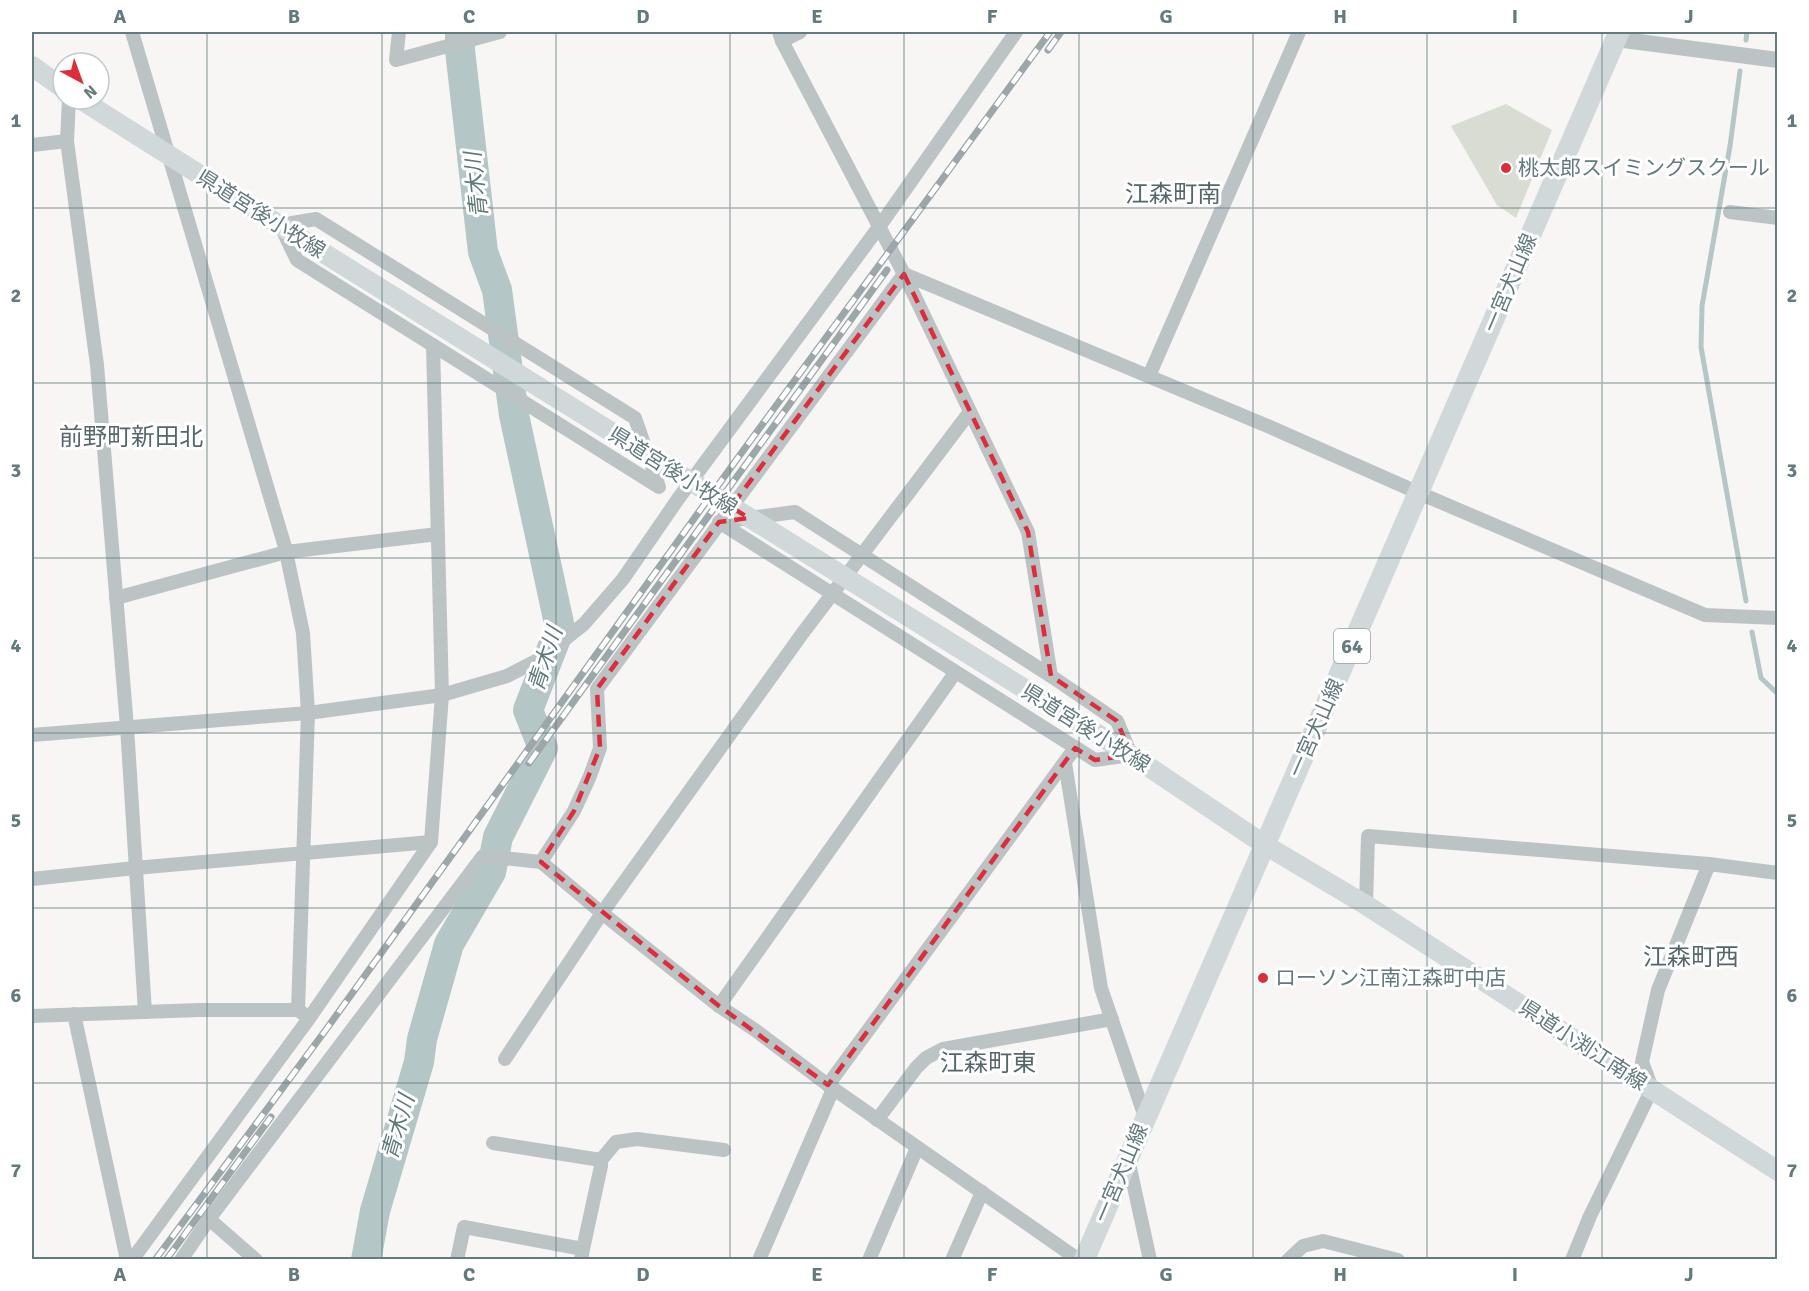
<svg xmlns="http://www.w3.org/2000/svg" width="1809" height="1291" font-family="Signika,'Noto Sans JP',sans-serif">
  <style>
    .pitch { fill: #d9dcd3 }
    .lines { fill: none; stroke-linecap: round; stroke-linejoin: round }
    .stream { stroke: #b4c6c5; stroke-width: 5 }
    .river { stroke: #b4c6c5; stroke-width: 30 }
    .minor { stroke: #bcc3c4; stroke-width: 14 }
    .tertiary { stroke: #bcc3c4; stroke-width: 16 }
    .secondary { stroke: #d1d8d9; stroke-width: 20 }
    .primary { stroke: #d1d8d9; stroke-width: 21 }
    .rail-casing { stroke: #9ca7a9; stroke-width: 7 }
    .rail { stroke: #fff; stroke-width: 4.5; stroke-dasharray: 14; stroke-linecap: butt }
    .marked { fill: none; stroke: #de2d3a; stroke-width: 4.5; stroke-dasharray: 12 8; stroke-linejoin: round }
    .grid { fill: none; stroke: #637a7e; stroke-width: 1.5; stroke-opacity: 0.55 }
    .poi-dot { fill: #de2d3a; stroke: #fff; stroke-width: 2 }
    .labels { text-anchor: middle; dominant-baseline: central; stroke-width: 6; stroke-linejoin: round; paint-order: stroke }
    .shield { fill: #fff; stroke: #92a2a5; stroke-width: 1.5 }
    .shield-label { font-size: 20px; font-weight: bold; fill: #637a7e }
    .poi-label { font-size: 21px; fill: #637a7e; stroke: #fff; text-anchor: start }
    .street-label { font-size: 21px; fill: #637a7e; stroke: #fff }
    .water-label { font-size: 22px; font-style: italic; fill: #5e7978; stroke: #fff }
    .quarter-label { font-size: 24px; fill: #55676a; stroke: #fff }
    .neatline { fill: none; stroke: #637a7e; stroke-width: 2 }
    .grid-label { font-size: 20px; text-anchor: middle; font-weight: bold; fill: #637a7e }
  </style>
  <rect width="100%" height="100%" fill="#f7f6f4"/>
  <!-- pitch -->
  <path class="pitch" d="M 1506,104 L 1552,130 L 1516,218 L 1497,205 L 1451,126 Z"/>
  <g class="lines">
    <!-- stream -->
    <g class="stream">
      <path d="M 1746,40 L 1747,32"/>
      <path d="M 1740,71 L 1730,146 L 1702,306 L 1701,347 L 1746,601"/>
      <path d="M 1752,632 L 1761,678 L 1778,694"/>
    </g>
    <!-- river -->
    <path class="river" d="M 366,1260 L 375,1211 L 419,1062 L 422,1039 L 449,944 L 491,872 L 498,837 L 543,748 L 528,710 L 560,628 L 514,415 L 497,290 L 483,252 L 460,50 L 460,32"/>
    <!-- minor -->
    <g class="minor">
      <path d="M 132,32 L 285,547 L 303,633 L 308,713 L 298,1010"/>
      <path d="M 399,32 L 396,60 L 500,32"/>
      <path d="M 779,32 L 782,41 L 904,274 L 1028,532 L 1051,676"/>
      <path d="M 782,41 L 800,32"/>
      <path d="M 69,99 L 67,141 L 97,365 L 127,727 L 145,1012"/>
      <path d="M 32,145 L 67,141"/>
      <path d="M 1730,212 L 1778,218"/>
      <path d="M 316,219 L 635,418 L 659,487 L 297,260 L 280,225 Z"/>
      <path d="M 904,274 L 597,689 L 600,748 L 590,776 L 574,811 L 541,862 L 602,913 L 719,1006 L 755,1030 L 828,1085 L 1079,1260"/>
      <path d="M 904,274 L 1270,427 L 1419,493 L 1705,615 L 1778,618"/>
      <path d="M 1149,376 L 1299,32"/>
      <path d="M 795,512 L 1051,676 L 1117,721 L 1131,755 L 1095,760 L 719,522 Z"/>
      <path d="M 116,598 L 286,552 L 438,534"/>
      <path d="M 32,735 L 308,713 L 442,695 L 507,676 L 540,659 L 584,624 L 623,579 L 678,499 L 879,227 L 1016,32"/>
      <path d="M 1065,763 L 1101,988 L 1145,1117"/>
      <path d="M 32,879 L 135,868 L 431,842"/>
      <path d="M 1366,905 L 1368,836 L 1709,864 L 1778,873"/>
      <path d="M 719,1006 L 955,673"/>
      <path d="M 74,1014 L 127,1260"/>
      <path d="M 32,1016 L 199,1010 L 298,1010 L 305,1015"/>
      <path d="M 505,1059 L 602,913 L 802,634 L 969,413"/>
      <path d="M 828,1085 L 1075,748"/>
      <path d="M 877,1120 L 916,1068 L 926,1058 L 943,1049 L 1112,1019"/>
      <path d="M 493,1143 L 601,1160 L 601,1166 L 583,1249"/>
      <path d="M 1128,1159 L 1150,1260"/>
      <path d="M 601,1160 L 616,1142 L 637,1139 L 724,1150"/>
      <path d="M 209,1219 L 483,856 L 541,862"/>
      <path d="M 132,1260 L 310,1017 L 431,842 L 442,695 L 433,345"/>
      <path d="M 181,1260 L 209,1219 L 256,1260"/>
      <path d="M 457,1260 L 464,1227 L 583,1249 L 581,1260"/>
      <path d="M 759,1260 L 833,1089"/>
      <path d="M 869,1260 L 917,1148"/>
      <path d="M 952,1260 L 982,1192"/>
      <path d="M 1288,1260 L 1303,1246 L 1323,1241 L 1398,1260"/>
      <path d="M 1572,1260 L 1590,1216 L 1652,1089 L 1642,1062 L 1658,990 L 1709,864"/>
    </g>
    <!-- tertiary -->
    <path class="tertiary" d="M 1616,39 L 1778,60"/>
    <!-- secondary -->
    <g class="secondary">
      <path d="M 32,66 L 63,88"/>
      <path d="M 80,99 L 330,257 L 1131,755 L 1265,845 L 1366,905 L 1778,1171"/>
    </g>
    <!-- primary -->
    <path class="primary" d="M 1084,1260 L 1619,32"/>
    <!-- rail casing -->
    <g class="rail-casing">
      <g id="rail">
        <path d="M 1048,50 L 1061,32"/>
        <path d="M 529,763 L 887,270"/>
        <path d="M 155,1260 L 325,1031 L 737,459 L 1050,32"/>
        <path d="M 166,1260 L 271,1117"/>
      </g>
    </g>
    <!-- rail -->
    <use href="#rail" class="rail"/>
  </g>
  <!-- marked area -->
  <path class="marked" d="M 904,274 L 1028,532 L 1051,676 L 1117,721 L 1131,755 L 1095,760 L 1075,748 L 828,1085 L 719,1006 L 541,862 L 574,811 L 600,748 L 597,689 L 719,522 L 749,518 L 731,507 Z"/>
  <!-- grid -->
  <path class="grid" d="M 207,32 L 207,1260M 382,32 L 382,1260M 556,32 L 556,1260M 730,32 L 730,1260M 904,32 L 904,1260M 1079,32 L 1079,1260M 1253,32 L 1253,1260M 1427,32 L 1427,1260M 1602,32 L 1602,1260M 32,208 L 1778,208M 32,383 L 1778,383M 32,558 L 1778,558M 32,733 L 1778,733M 32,908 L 1778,908M 32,1083 L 1778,1083"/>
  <!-- markers -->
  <g class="poi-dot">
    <circle cx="1506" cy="168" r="6"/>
    <circle cx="1263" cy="978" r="6"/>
  </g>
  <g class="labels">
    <!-- shield labels -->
    <rect class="shield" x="1334" y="629" width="36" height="34" rx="4.5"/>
    <g class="shield-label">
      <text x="1352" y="646">64</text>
    </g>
    <!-- poi labels -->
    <g class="poi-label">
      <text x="1518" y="168">桃太郎スイミングスクール</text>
      <text x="1275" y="978">ローソン江南江森町中店</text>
    </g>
    <!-- street labels -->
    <g class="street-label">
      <text transform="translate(261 214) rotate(32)">県道宮後小牧線</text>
      <text transform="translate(1510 283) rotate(-67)">一宮犬山線</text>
      <text transform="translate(673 471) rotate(32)">県道宮後小牧線</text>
      <text transform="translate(1086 728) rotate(32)">県道宮後小牧線</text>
      <text transform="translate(1316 728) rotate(-66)">一宮犬山線</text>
      <text transform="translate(1583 1045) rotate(33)">県道小渕江南線</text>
      <text transform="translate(1121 1173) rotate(-67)">一宮犬山線</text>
    </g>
    <!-- water labels -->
    <g class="water-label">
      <text transform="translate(476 185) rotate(-96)">青木川</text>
      <text transform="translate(545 659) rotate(-72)">青木川</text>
      <text transform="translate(398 1127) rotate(-74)">青木川</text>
    </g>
    <!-- quarter labels -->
    <g class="quarter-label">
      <text x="1173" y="194">江森町南</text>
      <text x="131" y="437">前野町新田北</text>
      <text x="1691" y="957">江森町西</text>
      <text x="988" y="1063">江森町東</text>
    </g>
  </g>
  <!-- border -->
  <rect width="1809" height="1291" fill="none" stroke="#ffffff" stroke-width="66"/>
  <!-- north arrow -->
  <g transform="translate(81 81) rotate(139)"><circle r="28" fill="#ffffff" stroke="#c1cacb" stroke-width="1.5"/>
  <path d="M0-4.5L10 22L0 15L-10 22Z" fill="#de2d3a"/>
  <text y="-9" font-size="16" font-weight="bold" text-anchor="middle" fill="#637a7e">N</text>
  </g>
  <rect x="33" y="33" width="1743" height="1225" class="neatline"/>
  <g class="grid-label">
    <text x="120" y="23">A</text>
    <text x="294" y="23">B</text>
    <text x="469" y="23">C</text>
    <text x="643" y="23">D</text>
    <text x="817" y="23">E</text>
    <text x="992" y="23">F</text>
    <text x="1166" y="23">G</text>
    <text x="1340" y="23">H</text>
    <text x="1515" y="23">I</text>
    <text x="1689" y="23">J</text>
    <text x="16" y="127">1</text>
    <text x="1792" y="127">1</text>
    <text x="16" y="302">2</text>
    <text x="1792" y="302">2</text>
    <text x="16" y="477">3</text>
    <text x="1792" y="477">3</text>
    <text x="16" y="652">4</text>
    <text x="1792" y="652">4</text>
    <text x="16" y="827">5</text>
    <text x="1792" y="827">5</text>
    <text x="16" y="1002">6</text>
    <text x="1792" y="1002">6</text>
    <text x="16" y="1177">7</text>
    <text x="1792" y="1177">7</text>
    <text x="120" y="1281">A</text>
    <text x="294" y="1281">B</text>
    <text x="469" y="1281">C</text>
    <text x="643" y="1281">D</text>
    <text x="817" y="1281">E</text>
    <text x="992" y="1281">F</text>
    <text x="1166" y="1281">G</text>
    <text x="1340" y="1281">H</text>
    <text x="1515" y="1281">I</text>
    <text x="1689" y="1281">J</text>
  </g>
</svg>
